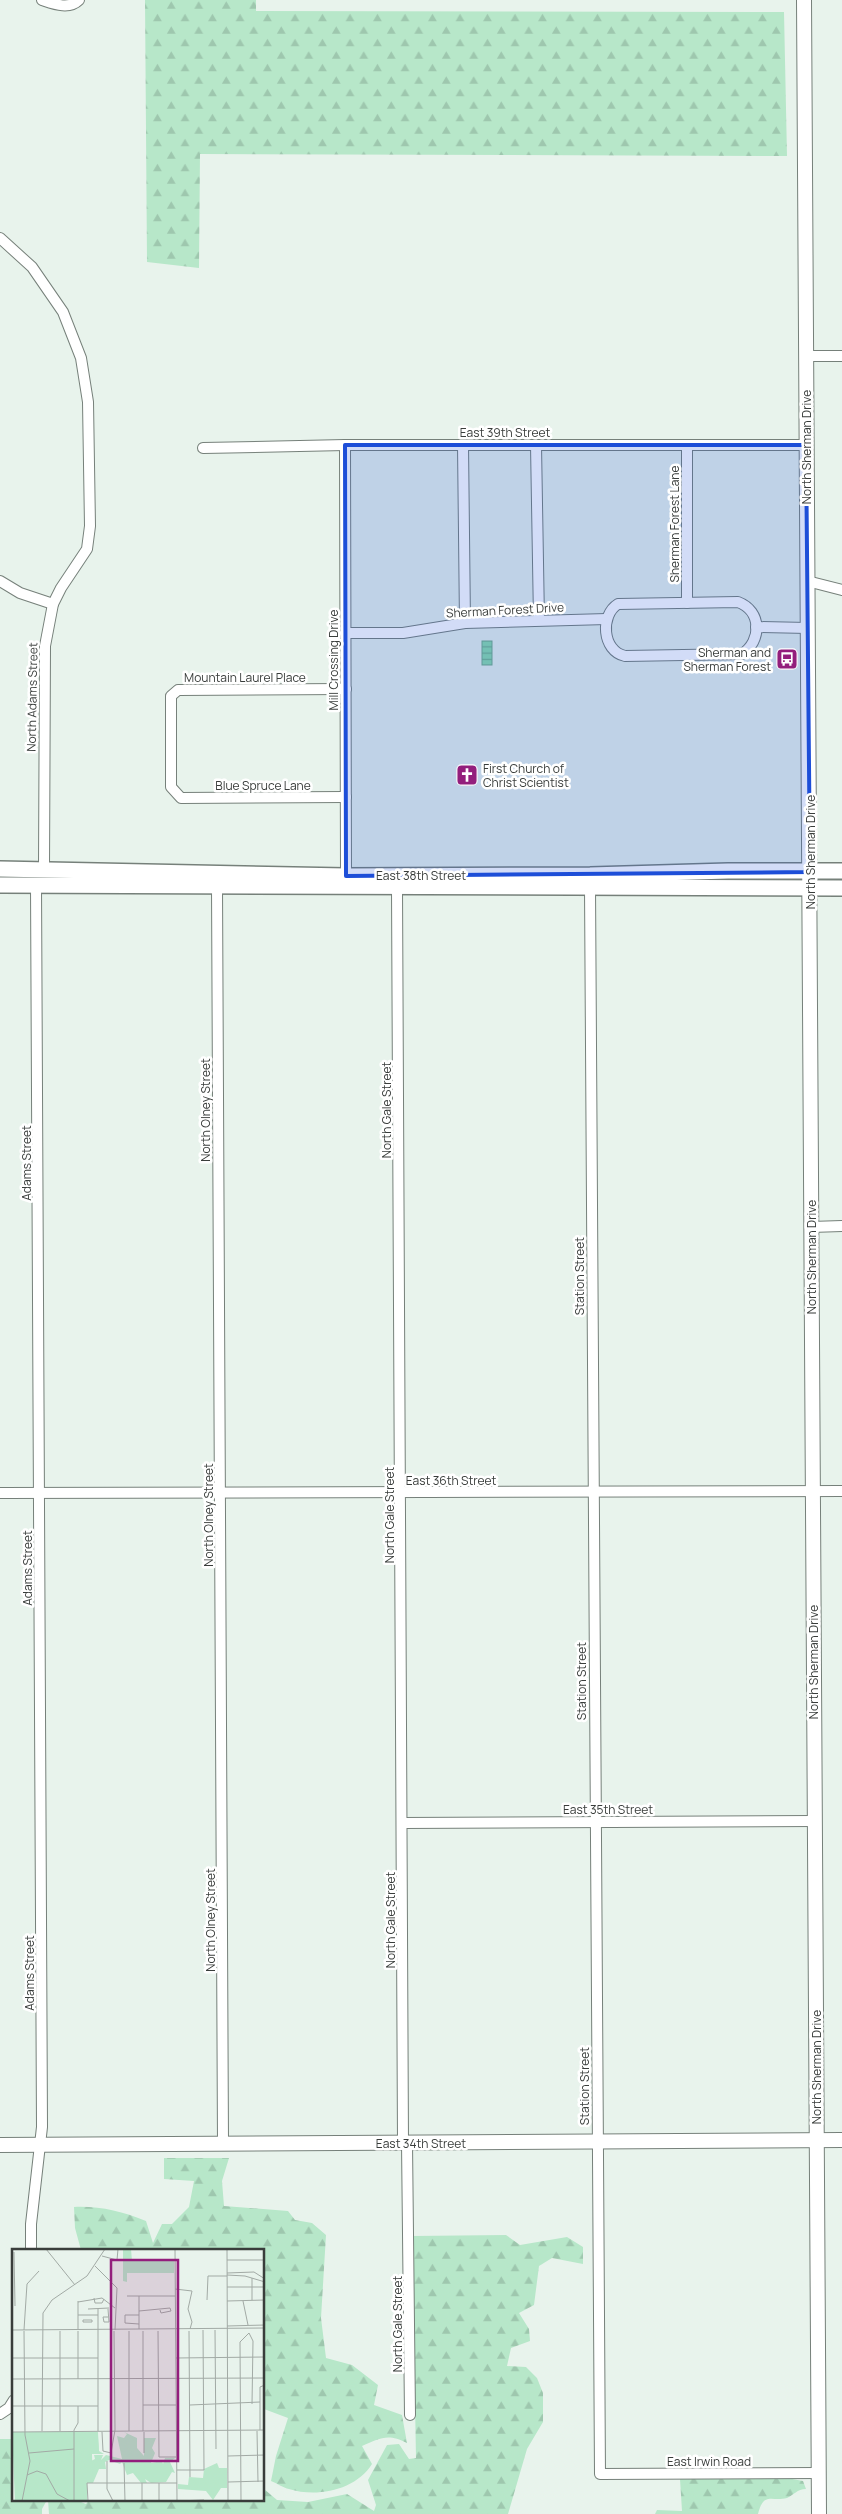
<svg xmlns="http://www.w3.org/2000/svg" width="842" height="2514" font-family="Manrope,sans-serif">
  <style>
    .forest { fill: url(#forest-firs) }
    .water { fill: url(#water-rules); stroke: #72ad8a }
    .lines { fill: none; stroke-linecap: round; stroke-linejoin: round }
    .minor-casing { stroke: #76807a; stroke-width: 12 }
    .secondary-casing { stroke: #76807a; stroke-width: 16 }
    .primary-casing { stroke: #76807a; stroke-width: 18 }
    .minor { stroke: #fff; stroke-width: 10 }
    .secondary { stroke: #fff; stroke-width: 14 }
    .primary { stroke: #fff; stroke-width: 15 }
    .marked { fill: #1d4ed8; fill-opacity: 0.2; stroke: #1d4ed8; stroke-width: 4; stroke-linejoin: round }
    .labels { text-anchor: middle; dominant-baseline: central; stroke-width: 5; stroke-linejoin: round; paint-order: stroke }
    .street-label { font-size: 12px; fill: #393d3b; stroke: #fff }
    .poi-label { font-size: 12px; fill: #393d3b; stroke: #fff; text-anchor: end }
    .inset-road { fill: none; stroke: #a2aaa5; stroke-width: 1 }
    .view { fill: #931e7c; fill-opacity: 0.15; stroke: #931e7c; stroke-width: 2.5 }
    .inset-edge { fill: none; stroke: #393d3b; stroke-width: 2.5 }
  </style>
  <defs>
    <pattern id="forest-firs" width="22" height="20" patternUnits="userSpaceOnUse" patternTransform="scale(1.25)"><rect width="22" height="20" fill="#b7e7c9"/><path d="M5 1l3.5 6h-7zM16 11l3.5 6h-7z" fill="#9ec7ae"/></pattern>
    <pattern id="water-rules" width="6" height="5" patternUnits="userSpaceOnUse" patternTransform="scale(1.25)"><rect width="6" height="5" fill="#8addac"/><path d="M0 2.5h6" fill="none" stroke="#72b48d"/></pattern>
  </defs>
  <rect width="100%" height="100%" fill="#e8f3ec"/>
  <!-- forest -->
  <g class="forest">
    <path d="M 145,0 L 256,0 L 256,11 L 784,12 L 787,156 L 200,154 L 199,268 L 147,262 Z"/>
    <path d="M 164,2158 L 229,2158 L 222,2181 L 224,2206 L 288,2211 L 295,2220 L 312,2223 L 326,2235 L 321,2318 L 326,2358 L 352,2365 L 378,2385 L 374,2405 L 402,2415 L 407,2443 C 388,2433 380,2438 362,2446 L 372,2464 C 356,2490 317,2498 289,2489 C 283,2488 277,2483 271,2481 L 276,2456 L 288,2418 L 264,2409 L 264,2250 L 81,2250 L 75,2228 L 74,2207 C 100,2206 121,2211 146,2221 L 153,2243 L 162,2224 L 172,2224 L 189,2207 L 194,2181 L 164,2179 Z"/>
    <path d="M 506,2235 L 520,2245 L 567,2237 L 583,2247 L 583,2264 L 552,2258 L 539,2266 L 534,2305 L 519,2313 L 529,2329 L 530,2341 L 511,2348 L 507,2366 L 526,2367 L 537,2378 L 543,2393 L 543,2422 L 527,2449 L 508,2514 L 49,2514 L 48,2500 L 76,2500 L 86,2504 L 89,2500 L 264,2500 L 264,2489 L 277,2500 L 308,2502 L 347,2494 L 374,2511 L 376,2505 L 368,2480 L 387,2445 L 399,2444 L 409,2459 L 416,2458 L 412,2236 Z"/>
    <path d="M 0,2439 L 14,2439 L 14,2500 L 47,2500 L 42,2509 L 42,2514 L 0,2514 Z"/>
    <path d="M 787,2478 L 803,2481 L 806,2489 C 797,2489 794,2495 787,2498 C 771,2502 764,2491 758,2514 L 655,2514 L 657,2510 L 682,2511 L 680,2479 Z"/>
  </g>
  <!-- water -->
  <rect class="water" x="482" y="641" width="10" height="24"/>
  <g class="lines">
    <!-- minor casing -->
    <g class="minor-casing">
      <g id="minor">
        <path d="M 42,0 C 54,4 69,10 79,0"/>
        <path d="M 0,238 L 32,267 L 63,312 L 81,358 L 88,402 L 90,526 L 87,549 L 61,588 L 53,604 L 45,646 L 44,869"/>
        <path d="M 806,356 L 842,356"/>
        <path d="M 345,445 L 346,876"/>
        <path d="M 463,445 L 465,623"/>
        <path d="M 536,445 L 539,620"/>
        <path d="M 687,445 L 687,603"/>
        <path d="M 203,448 L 345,445 L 806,445"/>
        <path d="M 0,581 L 20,593 L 53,604"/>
        <path d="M 807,581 L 842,590"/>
        <path d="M 738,602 C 762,611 762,641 742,654 L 625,656 C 602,651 600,615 618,604 Z"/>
        <path d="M 756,627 L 808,628"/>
        <path d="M 345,633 L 403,633 L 465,623 L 607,619"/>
        <path d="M 346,689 L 178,690 L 171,696 L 171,787 L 181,798 L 346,797"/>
        <path d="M 217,886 L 223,2144"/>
        <path d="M 590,887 L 600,2474 L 819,2473"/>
        <path d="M 397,888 L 403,2143"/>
        <path d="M 811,1227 L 842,1226"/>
        <path d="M 0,1493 L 842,1491"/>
        <path d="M 402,1823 L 814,1821"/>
        <path d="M 407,2143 L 410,2415"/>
        <path d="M 31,2250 L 31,2224 L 42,2127 L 36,885"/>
        <path d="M 0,2414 L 9,2408 L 14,2400"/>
      </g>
    </g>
    <!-- secondary casing -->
    <g class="secondary-casing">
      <g id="secondary">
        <path d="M 804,0 L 819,2514"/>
        <path d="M 0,2145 L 842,2140"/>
      </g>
    </g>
    <!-- primary casing -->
    <g class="primary-casing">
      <g id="primary">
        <path d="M 0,869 L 346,876 L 590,875 L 728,871 L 842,871"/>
        <path d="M 0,885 L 842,888"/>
      </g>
    </g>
    <!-- minor -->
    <use href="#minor" class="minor"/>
    <!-- secondary -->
    <use href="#secondary" class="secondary"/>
    <!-- primary -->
    <use href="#primary" class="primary"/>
  </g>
  <!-- marked area -->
  <path class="marked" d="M 345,445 L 806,445 L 810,872 L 346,876 Z"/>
  <!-- icons -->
  <defs>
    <g id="bus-square" transform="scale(1.125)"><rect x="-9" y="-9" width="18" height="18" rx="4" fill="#931e7c" stroke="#fff"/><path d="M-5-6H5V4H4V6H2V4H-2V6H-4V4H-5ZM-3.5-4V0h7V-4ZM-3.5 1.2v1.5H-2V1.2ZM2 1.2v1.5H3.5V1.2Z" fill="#fff"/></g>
    <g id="church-square" transform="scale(1.125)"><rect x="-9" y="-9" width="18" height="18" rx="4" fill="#931e7c" stroke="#fff"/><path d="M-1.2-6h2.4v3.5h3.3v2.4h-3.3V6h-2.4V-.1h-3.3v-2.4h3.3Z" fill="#fff"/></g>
  </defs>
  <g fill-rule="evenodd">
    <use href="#bus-square" x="787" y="659"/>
    <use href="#church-square" x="467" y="775"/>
  </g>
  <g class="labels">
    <!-- street labels -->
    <g class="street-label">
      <text x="505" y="432">East 39th Street</text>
      <text transform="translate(806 447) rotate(-90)">North Sherman Drive</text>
      <text transform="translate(674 524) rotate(-90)">Sherman Forest Lane</text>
      <text transform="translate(505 610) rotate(-3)">Sherman Forest Drive</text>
      <text transform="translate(333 660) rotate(-90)">Mill Crossing Drive</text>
      <text x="245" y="677">Mountain Laurel Place</text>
      <text transform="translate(32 697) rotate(-89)">North Adams Street</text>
      <text x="263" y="785">Blue Spruce Lane</text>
      <text transform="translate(810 852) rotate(-90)">North Sherman Drive</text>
      <text x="421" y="875">East 38th Street</text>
      <text transform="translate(205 1110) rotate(-90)">North Olney Street</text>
      <text transform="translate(386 1110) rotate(-90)">North Gale Street</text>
      <text transform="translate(26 1163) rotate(-90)">Adams Street</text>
      <text transform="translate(811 1257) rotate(-90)">North Sherman Drive</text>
      <text transform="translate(579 1276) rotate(-90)">Station Street</text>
      <text x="451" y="1480">East 36th Street</text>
      <text transform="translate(208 1515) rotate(-90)">North Olney Street</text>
      <text transform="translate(389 1515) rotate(-90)">North Gale Street</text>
      <text transform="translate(27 1568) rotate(-90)">Adams Street</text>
      <text transform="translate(813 1662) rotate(-90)">North Sherman Drive</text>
      <text transform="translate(581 1681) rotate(-90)">Station Street</text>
      <text x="608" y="1809">East 35th Street</text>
      <text transform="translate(210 1920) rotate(-90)">North Olney Street</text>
      <text transform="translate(390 1920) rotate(-90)">North Gale Street</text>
      <text transform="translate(29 1973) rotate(-90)">Adams Street</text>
      <text transform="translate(816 2067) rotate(-90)">North Sherman Drive</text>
      <text transform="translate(584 2086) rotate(-90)">Station Street</text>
      <text x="421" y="2143">East 34th Street</text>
      <text transform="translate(397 2324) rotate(-90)">North Gale Street</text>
      <text x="709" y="2461">East Irwin Road</text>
    </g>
    <!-- poi labels -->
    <g class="poi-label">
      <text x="771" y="652">Sherman and<tspan x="771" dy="14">Sherman Forest</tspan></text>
      <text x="483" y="768" text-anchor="start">First Church of<tspan x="483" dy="14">Christ Scientist</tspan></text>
    </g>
  </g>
  <!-- overview -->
  <g transform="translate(12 2249)">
    <rect width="252" height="252" fill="#e8f3ec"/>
    <path d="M 111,0 L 119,0 L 120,12 L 162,12 L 162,24 L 115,24 L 115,33 L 111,32 ZM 62,183 L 86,188 L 87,202 L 92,205 L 80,205 L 79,212 L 83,210 L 82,206 L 91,206 L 89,211 L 94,206 L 110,210 L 105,187 L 112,189 L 115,185 L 112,183 L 125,189 L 125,199 L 132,207 L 132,189 L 144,189 L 140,199 L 143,204 L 139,214 L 150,212 L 151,215 L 153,209 L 163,209 L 158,213 L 163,224 L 160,223 L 154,233 L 139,234 L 133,230 L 135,234 L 129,234 L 121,224 L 115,226 L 110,213 L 108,215 L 97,211 L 93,213 L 94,220 L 87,220 L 81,234 ZM 205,214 L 207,219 L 215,219 L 215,239 L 209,239 L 201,251 L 194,242 L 166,240 L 166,235 L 176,236 L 177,228 L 191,229 L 192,220 Z" fill="#b7e7c9"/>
    <path d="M 0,183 L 86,183 L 87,205 L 80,205 L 81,234 L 75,234 L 75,252 L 3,252 Z" fill="#b7e7c9"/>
    <path class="inset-road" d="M 34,0 L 63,36M 163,0 L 165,252M 215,0 L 216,252M 2,3 L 3,57M 90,7 L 105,11 L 106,0M 215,11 L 253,11M 83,17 L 105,39 L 103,81M 215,24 L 242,23 L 253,30M 215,26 L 233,27 L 253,33M 215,38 L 253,38M 163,40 L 180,42 L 176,60 L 180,73 L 178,80M 115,47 L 163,47M 127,47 L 127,80M 82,49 L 83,54 L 90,54 L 92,50M 195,51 L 196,27 L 215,27M 240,51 L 240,29M 215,52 L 253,51M 231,52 L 236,76M 66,53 L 90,49 L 103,59M 76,60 L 97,59M 86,60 L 86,182M 96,60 L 97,73 L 92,73 L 91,68 L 96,68M 127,62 L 158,59 L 159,62 L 149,64 L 148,61M 66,66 L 86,66M 127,66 L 113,66 L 113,74 L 127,75M 71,71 L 80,71 L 80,73 L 71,73 ZM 215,77 L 253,76M 0,81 L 253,79M 12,81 L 15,35 L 27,22M 66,81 L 66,52M 203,81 L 204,200M 48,82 L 48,182M 66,82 L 66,130M 117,82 L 117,182M 131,82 L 131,182M 146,82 L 147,208 L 164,208M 177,82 L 178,228M 237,84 L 241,92 L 240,155M 0,109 L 86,109M 164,109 L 253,108M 0,130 L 253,129M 131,156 L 164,156M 178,156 L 248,153M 0,157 L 86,157M 248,181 L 248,138 L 253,136M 30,182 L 31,64 L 40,51 L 75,27 L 93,0M 245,182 L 246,233M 0,183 L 253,181M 90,183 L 91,202 L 99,204 L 103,181 L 102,82M 132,183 L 132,204M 17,204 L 62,200M 216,207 L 253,206M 95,212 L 95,240 L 101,252M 112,214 L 113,252M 165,221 L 192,221 L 191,81M 15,226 L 25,222 L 34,225 L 45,245 L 58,252M 216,233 L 253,232M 130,234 L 130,252M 147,234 L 147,252M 10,252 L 18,212 L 13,186 L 12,82M 62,252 L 62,181 L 66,174 L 66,157M 76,252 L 75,234 L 165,234M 165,252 L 192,251M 229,252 L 228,93 L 237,84"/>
    <path class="view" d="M 99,11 L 166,11 L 166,212 L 99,212 Z"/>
    <rect width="252" height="252" class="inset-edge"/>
  </g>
</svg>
